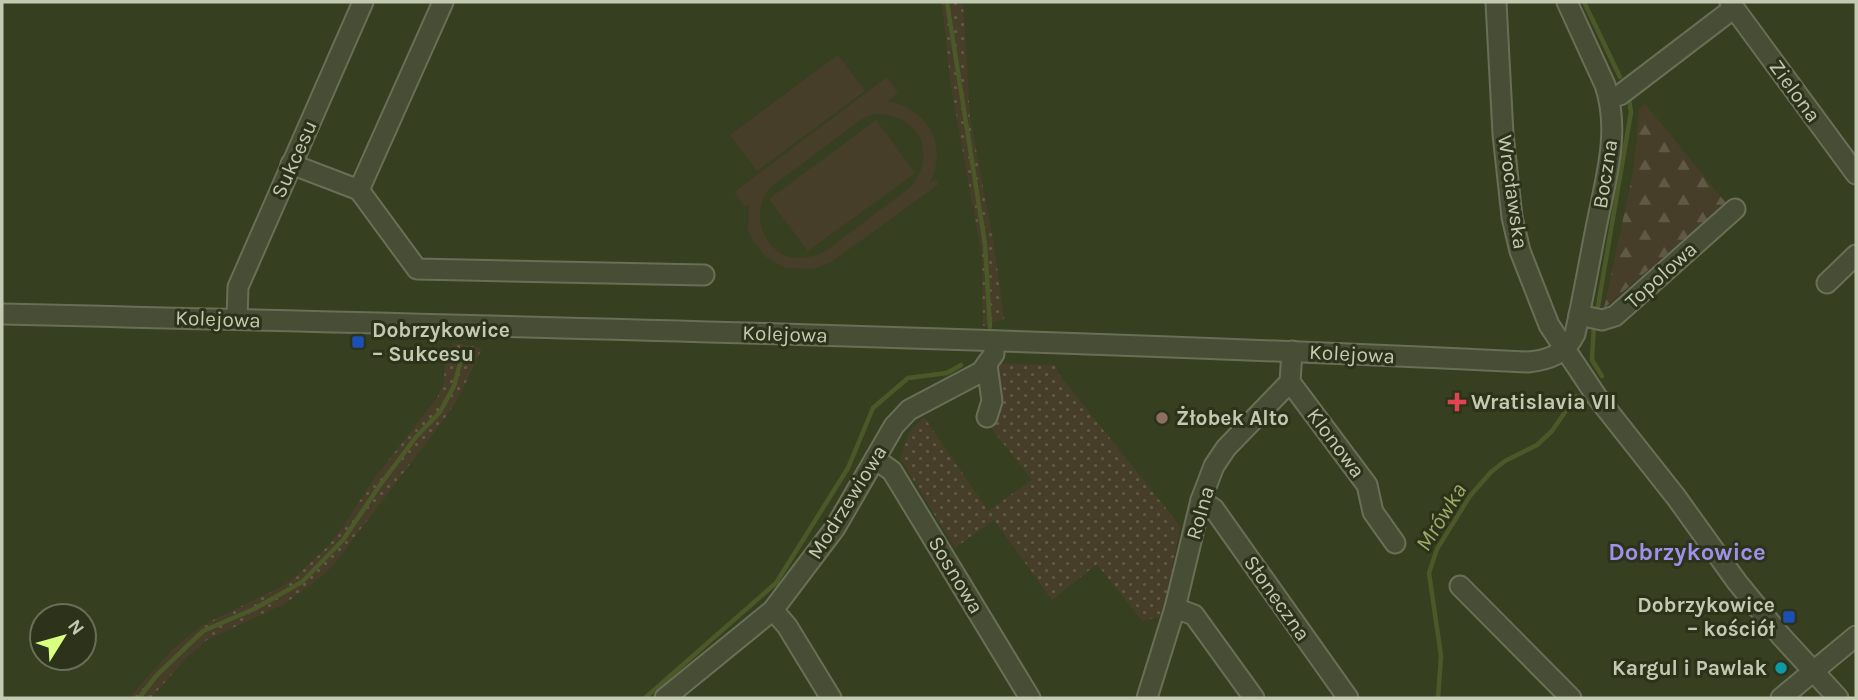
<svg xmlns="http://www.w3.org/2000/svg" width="1858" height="700" font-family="Karla,sans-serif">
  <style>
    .grass { fill: url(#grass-dots) }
    .forest { fill: url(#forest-firs) }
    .garden { fill: #473e29; fill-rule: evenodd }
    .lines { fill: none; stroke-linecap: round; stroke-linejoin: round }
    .stream { stroke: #4b5827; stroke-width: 4.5 }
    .minor-casing { stroke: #686f56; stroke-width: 23 }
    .minor { stroke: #484e35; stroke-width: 19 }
    .transit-dot { fill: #1a4fb4; stroke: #2d331a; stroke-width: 2.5 }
    .health-dot { fill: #e0444e; stroke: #2d331a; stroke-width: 2.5 }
    .education-dot { fill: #8d6e63; stroke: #2d331a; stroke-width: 2.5 }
    .culture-dot { fill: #0f9aa8; stroke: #2d331a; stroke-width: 2.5 }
    .labels { text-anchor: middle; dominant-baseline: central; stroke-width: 6; stroke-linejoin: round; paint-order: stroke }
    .street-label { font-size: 21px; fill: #c2cab1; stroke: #2d331a }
    .poi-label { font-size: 21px; font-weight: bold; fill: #c2cab1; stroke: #2d331a; text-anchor: start }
    .water-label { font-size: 23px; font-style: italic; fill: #9aac67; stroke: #2d331a }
    .quarter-label { font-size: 24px; font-weight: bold; fill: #9d92ea; stroke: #2d331a }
  </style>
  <defs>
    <pattern id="grass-dots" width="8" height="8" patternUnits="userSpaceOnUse" patternTransform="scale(1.75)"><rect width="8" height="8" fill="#473e29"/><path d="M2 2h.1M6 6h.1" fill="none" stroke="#605946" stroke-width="1.8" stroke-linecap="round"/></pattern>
    <pattern id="forest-firs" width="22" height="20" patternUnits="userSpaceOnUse" patternTransform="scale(1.75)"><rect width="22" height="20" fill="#473e29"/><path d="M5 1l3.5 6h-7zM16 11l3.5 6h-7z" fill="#605946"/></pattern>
  </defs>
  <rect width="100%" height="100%" fill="#373f21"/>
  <!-- grass -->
  <g class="grass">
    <path d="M 942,2 L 963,2 L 970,117 L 994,246 L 1004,319 L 983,326 L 982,256 L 951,87 Z"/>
    <path d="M 454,343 L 482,348 L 461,393 L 445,418 L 335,563 L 322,576 L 286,603 L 205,641 L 186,658 L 151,698 L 129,698 L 174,648 L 201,626 L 281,587 L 294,578 L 327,547 L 343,527 L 373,480 L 437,398 L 444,383 L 445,359 Z"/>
    <path d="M 997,363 L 1056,365 L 1057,372 L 1180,526 L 1163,616 L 1142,621 L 1097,564 L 1052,600 L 994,520 L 955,548 L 900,458 L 909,432 L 924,417 L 988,511 L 1032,480 L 987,423 L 997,396 Z"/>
  </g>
  <!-- forest -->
  <path class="forest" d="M 1645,104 L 1726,203 L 1604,308 L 1634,168 L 1639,109 Z"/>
  <!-- garden -->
  <g class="garden">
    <path d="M 838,55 L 865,91 L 757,171 L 730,135 Z"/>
    <path d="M 887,77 L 898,93 L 888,101 C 929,110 948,144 930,183 L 936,179 L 939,184 L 830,263 L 813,269 L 785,268 L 766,257 L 752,239 L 748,230 L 749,204 L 744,206 L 734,192 ZM 874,114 C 918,113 938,150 912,186 L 824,252 C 809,259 792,261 777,251 C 760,238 754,210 767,192 C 774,182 787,175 797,168 C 818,152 840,135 862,119 Z"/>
    <path d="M 876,120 L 915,173 L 808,251 L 769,199 Z"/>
  </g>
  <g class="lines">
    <!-- stream -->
    <g class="stream">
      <path d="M 947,2 L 985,244 L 990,327"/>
      <path d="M 1584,2 L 1620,77"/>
      <path d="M 1597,312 L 1631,112 L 1629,99"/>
      <path d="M 1594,324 L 1592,360 L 1602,376"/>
      <path d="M 139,698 L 157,675 L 203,631 L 254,609 L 302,582 L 343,540 L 380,485 L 416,437 L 440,412 L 454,386 L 462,356"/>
      <path d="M 645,698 L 776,583 L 848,468 L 873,408 L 908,378 L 947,373 L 961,365"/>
      <path d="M 1438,698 L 1441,656 L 1429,573 L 1437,549 L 1470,496 L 1491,472 L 1505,461 L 1537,445 L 1552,431 L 1576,396"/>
    </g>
    <!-- minor casing -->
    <g class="minor-casing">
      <g id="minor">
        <path d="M 1496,2 L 1503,134 L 1512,217 L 1520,251 L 1549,325 L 1597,397 L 1676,497 L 1737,582 L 1781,636 L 1838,698"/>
        <path d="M 1734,8 L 1856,174"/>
        <path d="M 1610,98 L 1620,95 L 1734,8 L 1730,2"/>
        <path d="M 291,164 L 359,190 L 443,2"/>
        <path d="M 359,190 L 417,269 L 704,275"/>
        <path d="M 1827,283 L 1856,255"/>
        <path d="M 2,314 C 511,326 1020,338 1528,362 C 1549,360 1565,354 1575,334 C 1583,299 1589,263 1596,228 C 1605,181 1621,132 1605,85 L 1567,2"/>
        <path d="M 1579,315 L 1602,320 L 1615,316 L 1735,209"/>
        <path d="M 237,319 L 238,287 L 363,2"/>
        <path d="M 1290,382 L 1367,485 L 1373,512 L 1395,543"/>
        <path d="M 987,417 L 992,401 L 987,365"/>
        <path d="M 875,459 L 892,471 L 1030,698"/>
        <path d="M 1201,500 L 1214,509 L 1348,698"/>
        <path d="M 1460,586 L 1571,698"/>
        <path d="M 1175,608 L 1194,615 L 1254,698"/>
        <path d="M 773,610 L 787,626 L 831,698"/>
        <path d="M 665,698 L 773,610 L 835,528 L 894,426 L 909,410 L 981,372 L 994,354 L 994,341"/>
        <path d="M 1147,698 L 1175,608 L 1201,500 L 1214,466 L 1226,448 L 1290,382 L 1292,351"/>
        <path d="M 1781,698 L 1856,636"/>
      </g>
    </g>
    <!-- minor -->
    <use href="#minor" class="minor"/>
  </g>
  <!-- markers -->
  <g class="transit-dot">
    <rect x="351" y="335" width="14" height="14" rx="3.5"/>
    <rect x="1782" y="610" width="14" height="14" rx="3.5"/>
  </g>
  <path class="health-dot" d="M1453.5 391.5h7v7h7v7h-7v7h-7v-7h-7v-7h7z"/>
  <circle class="education-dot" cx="1162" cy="418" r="7"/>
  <circle class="culture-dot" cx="1781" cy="668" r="7"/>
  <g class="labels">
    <!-- street labels -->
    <g class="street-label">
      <text transform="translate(1795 91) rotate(54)">Zielona</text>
      <text transform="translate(294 159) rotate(-66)">Sukcesu</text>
      <text transform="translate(1605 174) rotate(-81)">Boczna</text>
      <text transform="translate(1513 192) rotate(82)">Wrocławska</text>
      <text transform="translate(1661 275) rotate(-42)">Topolowa</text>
      <text transform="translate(218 319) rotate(2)">Kolejowa</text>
      <text transform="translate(785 334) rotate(2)">Kolejowa</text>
      <text transform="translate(1352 354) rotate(3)">Kolejowa</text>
      <text transform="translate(1336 443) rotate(53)">Klonowa</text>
      <text transform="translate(847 502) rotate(-58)">Modrzewiowa</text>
      <text transform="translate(1200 513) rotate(-74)">Rolna</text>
      <text transform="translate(956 575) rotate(59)">Sosnowa</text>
      <text transform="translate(1277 598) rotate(55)">Słoneczna</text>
    </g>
    <!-- poi labels -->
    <g class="poi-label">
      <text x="372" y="330">Dobrzykowice<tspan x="372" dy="24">– Sukcesu</tspan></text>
      <text x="1471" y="402">Wratislavia VII</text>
      <text x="1176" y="418">Żłobek Alto</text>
      <text x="1775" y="605" text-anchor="end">Dobrzykowice<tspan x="1775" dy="24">– kościół</tspan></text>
      <text x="1767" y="668" text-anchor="end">Kargul i Pawlak</text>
    </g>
    <!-- water labels -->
    <g class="water-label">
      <text transform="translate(1441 517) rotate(-58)">Mrówka</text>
    </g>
    <!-- quarter labels -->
    <g class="quarter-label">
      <text x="1687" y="552">Dobrzykowice</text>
    </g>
  </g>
  <!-- border -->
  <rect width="1858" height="700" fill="none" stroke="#c2cab1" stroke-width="7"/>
  <!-- north arrow -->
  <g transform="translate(63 637) rotate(53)"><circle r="33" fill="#2d331a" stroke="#696f56" stroke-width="2"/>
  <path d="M0-5L12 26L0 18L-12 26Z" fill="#d9ff81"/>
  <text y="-10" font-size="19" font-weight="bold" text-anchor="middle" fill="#c2cab1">N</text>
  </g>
</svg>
